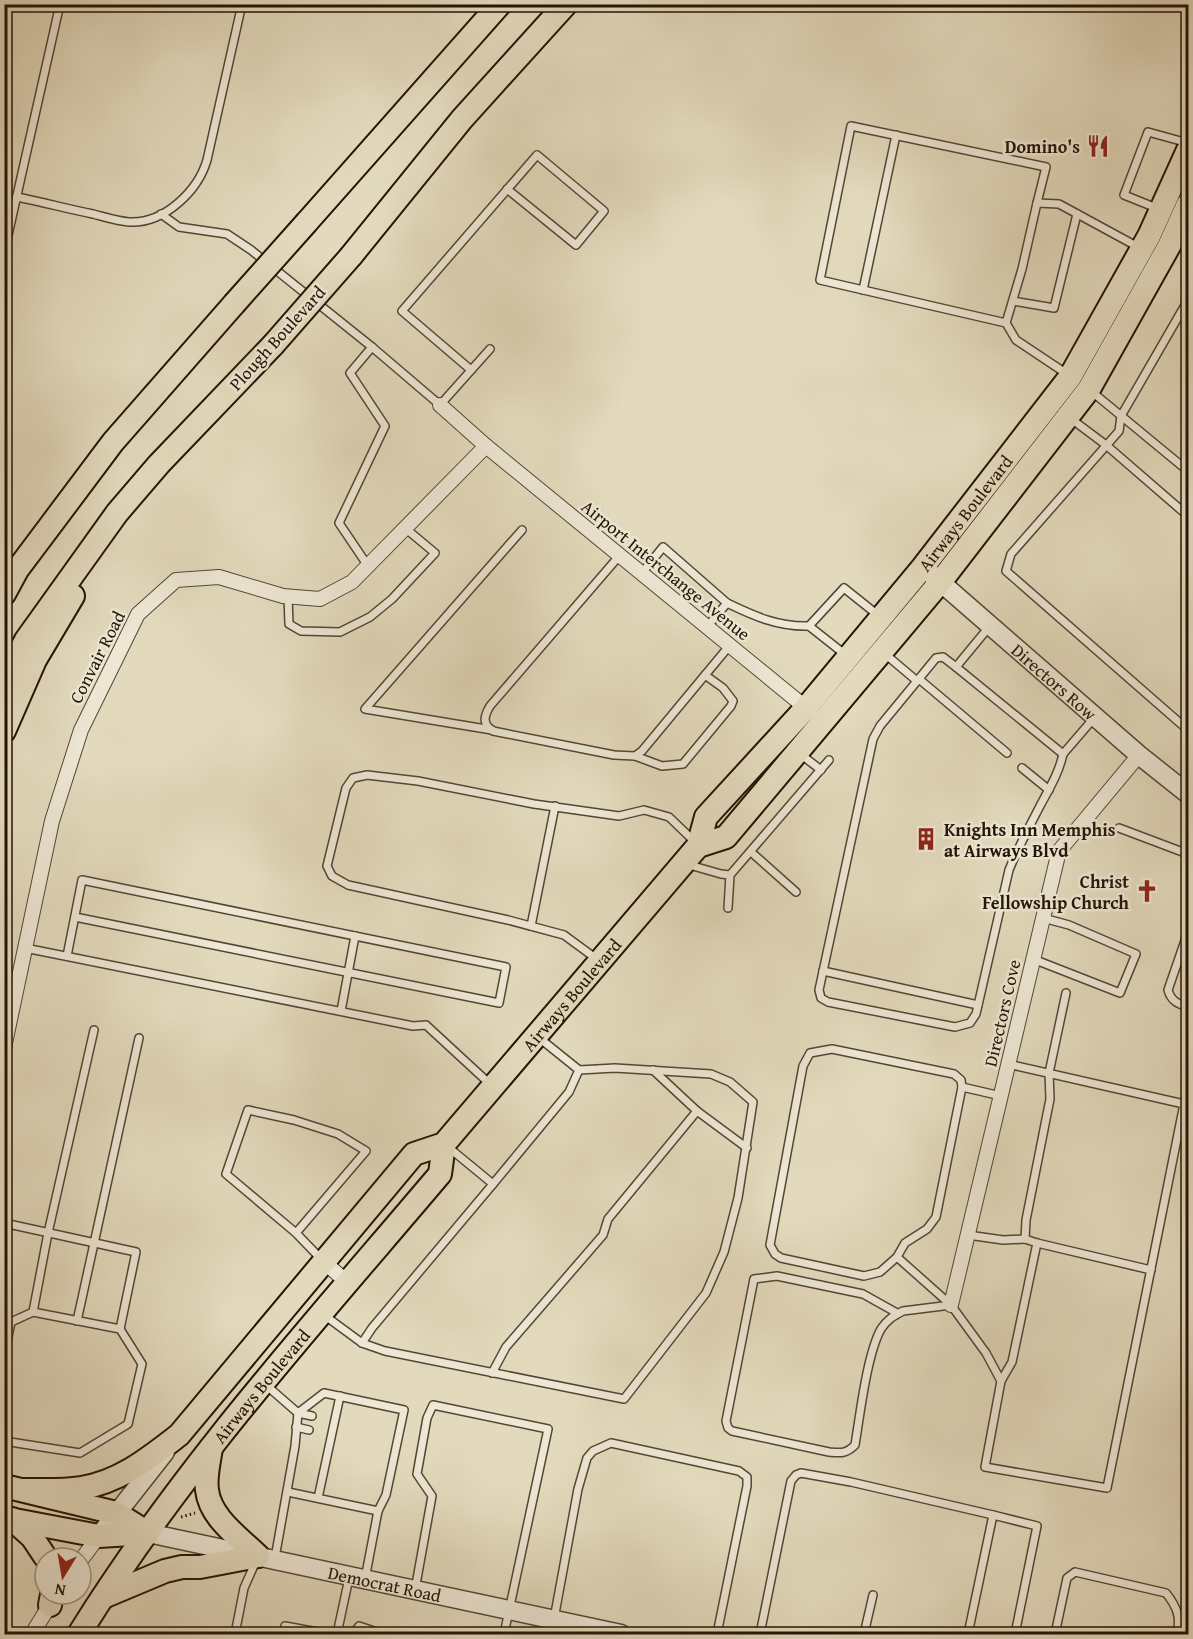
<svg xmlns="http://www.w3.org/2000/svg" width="1193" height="1639" font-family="'Gentium Book Plus',serif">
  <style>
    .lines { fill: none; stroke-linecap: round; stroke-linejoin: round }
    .service-casing { stroke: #544534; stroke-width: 10 }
    .minor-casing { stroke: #544534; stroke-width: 16 }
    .tertiary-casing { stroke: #544534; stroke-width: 21 }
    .primary-casing { stroke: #241306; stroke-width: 26 }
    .path { stroke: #241306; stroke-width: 3; stroke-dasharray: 1.5 3; stroke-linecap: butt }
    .service { stroke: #ede7d4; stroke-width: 7 }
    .minor { stroke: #ede7d4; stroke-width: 14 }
    .tertiary { stroke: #ede7d4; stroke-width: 18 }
    .primary { stroke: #e3dabd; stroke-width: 22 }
    .primary-bridge-casing { stroke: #241306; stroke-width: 26; stroke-linecap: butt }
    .primary-bridge { stroke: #e3dabd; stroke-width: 22 }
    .labels { text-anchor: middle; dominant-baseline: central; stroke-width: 5; stroke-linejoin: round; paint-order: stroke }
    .poi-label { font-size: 18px; font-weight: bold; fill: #241306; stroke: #ede7d4; text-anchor: end }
    .street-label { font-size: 18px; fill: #241306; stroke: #ede7d4 }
  </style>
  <rect width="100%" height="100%" fill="#e3dabd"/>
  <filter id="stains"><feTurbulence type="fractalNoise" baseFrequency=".00333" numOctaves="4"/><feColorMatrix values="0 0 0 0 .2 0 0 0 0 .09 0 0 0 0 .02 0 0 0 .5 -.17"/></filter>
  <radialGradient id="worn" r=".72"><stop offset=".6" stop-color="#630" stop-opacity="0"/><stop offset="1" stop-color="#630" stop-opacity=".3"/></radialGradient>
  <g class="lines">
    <!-- service casing -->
    <g class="service-casing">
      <g id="service">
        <path d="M 17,197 C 42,202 68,209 93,214 C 105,217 117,221 129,222 C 164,224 198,191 207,160 L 242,4"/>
        <path d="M 1159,209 L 1124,195 L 1148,132 L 1188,143"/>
        <path d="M 161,214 L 179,227 L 227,234 L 251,250 L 372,347"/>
        <path d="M 4,253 L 60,4"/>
        <path d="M 863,290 L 896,135"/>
        <path d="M 1188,300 L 1121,416 L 1119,431 L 1011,554 L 1006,571 L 1188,730"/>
        <path d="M 1013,301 L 1054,308 L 1077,214"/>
        <path d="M 1006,323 L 820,280 L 851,126 L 1046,167 L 1037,203"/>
        <path d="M 471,370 L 402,311 L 537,155 L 604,211 L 576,245 L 507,189"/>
        <path d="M 1067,374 L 1016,340 L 1006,323 L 1022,269 L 1037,203 L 1059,204 L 1140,248"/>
        <path d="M 1091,391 L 1188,471"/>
        <path d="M 1070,418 L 1106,445 L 1188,516"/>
        <path d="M 620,555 L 490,706 C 484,716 482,724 493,731 L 614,755 L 635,756 L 642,751 L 730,645"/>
        <path d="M 368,566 L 339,523 L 385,426 L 350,373 L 372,347 L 440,405 L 490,349"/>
        <path d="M 642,573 L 663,547 L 727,603 L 707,627"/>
        <path d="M 288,596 L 289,624 L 301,631 L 340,632 L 370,617 L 392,599 L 435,553 L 405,528"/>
        <path d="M 727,603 C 754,616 778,627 809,626"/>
        <path d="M 989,627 L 956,667 L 1063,754 L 1094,718"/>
        <path d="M 885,654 L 917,681"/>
        <path d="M 847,656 L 809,626 L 844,588 L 879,616"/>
        <path d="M 956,667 L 943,657 L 936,658 L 880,726 L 873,739 L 819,990 L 821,998 L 828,1002 L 955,1027 L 970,1023 L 976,1014 L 1009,870 C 1018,848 1029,827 1040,806 C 1049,789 1059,773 1063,754"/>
        <path d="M 919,679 L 1007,753"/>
        <path d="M 492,730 L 365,709 L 522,530"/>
        <path d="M 799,753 L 821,770"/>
        <path d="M 635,756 L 662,766 L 683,764 L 731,706 L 733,701 L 723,688 L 705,675"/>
        <path d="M 1022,768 L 1049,790"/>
        <path d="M 1119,828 L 1188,854"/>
        <path d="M 751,852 L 796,892"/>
        <path d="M 686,864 L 721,874 L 730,875 L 829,760"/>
        <path d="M 728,908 L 730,875"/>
        <path d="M 531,926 L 555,806"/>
        <path d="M 1188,932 L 1168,990 C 1171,1001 1178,1004 1188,1007"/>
        <path d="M 25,948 L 413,1026 L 426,1025 L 491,1085"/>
        <path d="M 67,956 L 82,880 L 506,967 L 499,1003 L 75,917"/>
        <path d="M 1033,959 L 1120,993 L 1136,954 L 1069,925 L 1043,918"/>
        <path d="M 598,960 L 564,935 L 508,920 L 348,885 L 332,876 L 327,866 L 346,788 L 353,778 L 367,775 L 418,781 L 534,804 L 619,816 L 644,810 L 669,817 L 696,843"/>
        <path d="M 823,971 L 978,1005"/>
        <path d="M 341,1011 L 355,936"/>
        <path d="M 653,1070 L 697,1111"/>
        <path d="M 962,1087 L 1001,1096"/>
        <path d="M 448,1147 L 493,1184 L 569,1092 L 579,1070"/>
        <path d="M 4,1223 L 136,1252 L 120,1329"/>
        <path d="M 296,1233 L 366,1151 L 338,1134 L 294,1120 L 248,1110 L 226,1174 L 296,1233 L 322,1260"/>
        <path d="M 968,1235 L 1003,1240 L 1025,1239"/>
        <path d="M 1037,1243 L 1151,1270"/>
        <path d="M 897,1257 L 905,1243 L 927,1229 L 936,1217 L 962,1087 L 961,1080 L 954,1074 L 832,1049 L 810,1053 L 803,1066 L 770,1245 L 775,1254 L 781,1258 L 864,1276 L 880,1272 L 897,1257 L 951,1305 L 986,1353 L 1001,1381 L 985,1467 L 1107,1488 L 1184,1104 L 1008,1064"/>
        <path d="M 33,1312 L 48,1233 L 94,1030"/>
        <path d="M 897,1313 L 863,1294 L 777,1276 L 754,1279 L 726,1421 L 728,1428 L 732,1431 L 829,1452 C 841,1453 846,1454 855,1445 C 860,1415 867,1354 881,1329 C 887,1320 893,1316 903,1311 L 951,1305"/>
        <path d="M 324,1315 L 362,1343 L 385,1351 L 624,1399 L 706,1293 L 724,1252 L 738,1198 L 753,1102 L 730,1082 L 711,1074 L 615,1068 L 579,1070 L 538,1037"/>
        <path d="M 77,1321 L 139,1038"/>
        <path d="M 362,1343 L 372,1328 L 493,1184"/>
        <path d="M 4,1356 L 11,1322 L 33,1312 L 120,1329 L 142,1364 L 128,1424 L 80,1453 L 4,1441"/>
        <path d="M 492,1373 L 506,1347 L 603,1235 L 608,1219 L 697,1111 L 747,1148"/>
        <path d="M 1001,1381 L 1012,1362 L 1037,1243 L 1025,1239 L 1026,1220 L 1050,1099 L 1049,1073 L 1066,993"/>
        <path d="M 266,1385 L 298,1413 L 312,1416"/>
        <path d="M 296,1427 L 309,1430"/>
        <path d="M 288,1492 L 378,1511"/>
        <path d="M 318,1498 L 340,1396"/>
        <path d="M 275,1558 L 295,1446 L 298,1413 L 324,1393 L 404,1410 L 386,1495 L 378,1511 L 365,1579"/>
        <path d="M 415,1590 L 432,1496 L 417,1474 L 427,1418 L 433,1405 L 548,1429 L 504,1634"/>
        <path d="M 554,1619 L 578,1489 L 587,1458 L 593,1451 L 611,1443 L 739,1471 L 747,1477 L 747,1486 L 717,1634"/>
        <path d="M 235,1634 L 244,1588 L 256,1561"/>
        <path d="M 284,1634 L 285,1626 L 328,1634"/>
        <path d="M 337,1634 L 349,1578"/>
        <path d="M 353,1634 L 359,1626 L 383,1634"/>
        <path d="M 760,1634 L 791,1481 L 796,1475 L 801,1473 L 851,1482 L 993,1515"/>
        <path d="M 864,1634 L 873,1595"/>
        <path d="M 968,1634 L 993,1515 L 1037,1526 L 1015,1634"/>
        <path d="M 1055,1634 L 1067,1578 L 1075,1572 L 1166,1593 C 1177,1607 1181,1617 1177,1634"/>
      </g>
    </g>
    <!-- minor casing -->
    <g class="minor-casing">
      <g id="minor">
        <path d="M 440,405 L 486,446 L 811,712"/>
        <path d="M 4,1048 L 52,821 L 81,730 L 138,614 L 176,580 L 219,577 L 283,596 L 320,599 L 352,582 L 486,446"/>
        <path d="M 324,1262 L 348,1283"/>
        <path d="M 951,1305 L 1059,851 L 1139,755"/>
        <path d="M 81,1560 L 99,1536"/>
        <path d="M 32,1634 L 53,1600"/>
      </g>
    </g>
    <!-- tertiary casing -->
    <g class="tertiary-casing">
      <g id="tertiary">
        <path id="s1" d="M 930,573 L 1139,755 L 1188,794"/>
        <path id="s2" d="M 148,1533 L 621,1634"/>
        <path d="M 99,1536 L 165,1452"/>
      </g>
    </g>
    <!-- primary casing -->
    <g class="primary-casing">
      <g id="primary">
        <path d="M 307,222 L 500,4"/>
        <path d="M 351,256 L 462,119 L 566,4"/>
        <path d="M 4,594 L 17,570 L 113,442 L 234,304"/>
        <path d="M 4,681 L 26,640 L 117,513 L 159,464 L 273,345"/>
        <path d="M 4,731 L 35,660 L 73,596"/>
        <path d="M 698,846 L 726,837 L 941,581 L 1089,389 L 1169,246 L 1188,204"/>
        <path d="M 211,1448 C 209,1462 205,1477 207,1490 C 210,1518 240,1538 258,1556"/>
        <path d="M 4,1486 L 116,1513 L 148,1533"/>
        <path id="s3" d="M 24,1490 C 43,1490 62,1491 81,1488 C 120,1482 149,1458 179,1435 L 414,1154 L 444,1144 L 698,846 L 706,817 L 806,708 L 923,567 L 1070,377 L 1149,236 L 1188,150"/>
        <path d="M 4,1518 L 99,1536 L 148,1533"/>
        <path d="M 12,1519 L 32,1537 L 46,1558"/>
        <path d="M 103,1597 L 165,1571 L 182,1567 L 200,1567 L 258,1556"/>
        <path d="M 50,1605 L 52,1594"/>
        <path id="s4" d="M 79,1634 C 182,1468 314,1323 440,1174 L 444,1144"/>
      </g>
    </g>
    <!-- path -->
    <path class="path" d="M 181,1517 L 195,1513"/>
    <!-- service -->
    <use href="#service" class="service"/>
    <!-- minor -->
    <use href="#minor" class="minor"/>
    <!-- tertiary -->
    <use href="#tertiary" class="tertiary"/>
    <!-- primary -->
    <use href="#primary" class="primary"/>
    <!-- primary-bridge casing -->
    <g class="primary-bridge-casing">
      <g id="primary-bridge">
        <path d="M 234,304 L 307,222"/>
        <path d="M 273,345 L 351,256"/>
      </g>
    </g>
    <!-- primary-bridge -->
    <use href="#primary-bridge" class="primary-bridge"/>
  </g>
  <!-- icons -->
  <defs>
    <g id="restaurant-bare" transform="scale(1.8)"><path d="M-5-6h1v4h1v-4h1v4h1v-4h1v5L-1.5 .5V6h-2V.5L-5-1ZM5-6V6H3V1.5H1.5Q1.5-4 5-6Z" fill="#8f2418" stroke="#ede7d4" stroke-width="2.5" paint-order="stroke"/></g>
    <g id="building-bare" transform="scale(1.8)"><path d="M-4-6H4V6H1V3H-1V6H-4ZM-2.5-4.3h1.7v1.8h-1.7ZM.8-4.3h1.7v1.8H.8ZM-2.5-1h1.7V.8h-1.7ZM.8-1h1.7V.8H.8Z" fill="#8f2418" stroke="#ede7d4" stroke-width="2.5" paint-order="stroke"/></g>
    <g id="church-bare" transform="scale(1.8)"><path d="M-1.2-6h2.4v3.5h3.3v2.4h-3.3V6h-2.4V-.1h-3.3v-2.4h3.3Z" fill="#8f2418" stroke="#ede7d4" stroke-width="2.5" paint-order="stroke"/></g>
  </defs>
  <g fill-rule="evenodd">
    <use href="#restaurant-bare" x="1098" y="146"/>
    <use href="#building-bare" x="926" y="839"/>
    <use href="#church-bare" x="1147" y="891"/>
  </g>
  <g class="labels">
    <!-- poi labels -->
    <g class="poi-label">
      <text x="1080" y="146">Domino's</text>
      <text x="944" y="829" text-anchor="start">Knights Inn Memphis<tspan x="944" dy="21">at Airways Blvd</tspan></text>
      <text x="1129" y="881">Christ<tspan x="1129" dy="21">Fellowship Church</tspan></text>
    </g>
    <!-- street labels -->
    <g class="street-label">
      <text transform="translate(277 338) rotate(-48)">Plough Boulevard</text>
      <text stroke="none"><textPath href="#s3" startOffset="1389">Airways Boulevard</textPath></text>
      <text transform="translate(666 570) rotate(39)">Airport Interchange Avenue</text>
      <text transform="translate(97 657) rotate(-63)">Convair Road</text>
      <text stroke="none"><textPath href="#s1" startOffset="165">Directors Row</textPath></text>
      <text stroke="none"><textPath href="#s3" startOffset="764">Airways Boulevard</textPath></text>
      <text transform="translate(1002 1013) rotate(-77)">Directors Cove</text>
      <text stroke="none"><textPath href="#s4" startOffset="308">Airways Boulevard</textPath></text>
      <text stroke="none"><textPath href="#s2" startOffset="242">Democrat Road</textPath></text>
    </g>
  </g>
  <!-- margin -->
  <rect width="1193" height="1639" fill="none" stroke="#e3dabd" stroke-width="24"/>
  <rect x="6" y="6" width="1181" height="1627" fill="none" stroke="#241306" stroke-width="3"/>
  <rect x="12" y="12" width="1169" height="1615" fill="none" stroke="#241306" stroke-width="1.5"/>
  <!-- north arrow -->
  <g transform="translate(63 1576) rotate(191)"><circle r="28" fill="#ede7d4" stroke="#9d9282" stroke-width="1.5"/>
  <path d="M0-4.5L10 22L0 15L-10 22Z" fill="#8f2418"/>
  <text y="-9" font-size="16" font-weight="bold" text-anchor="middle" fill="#241306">N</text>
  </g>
  <rect width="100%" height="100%" filter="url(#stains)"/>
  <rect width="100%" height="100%" fill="url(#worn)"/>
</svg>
